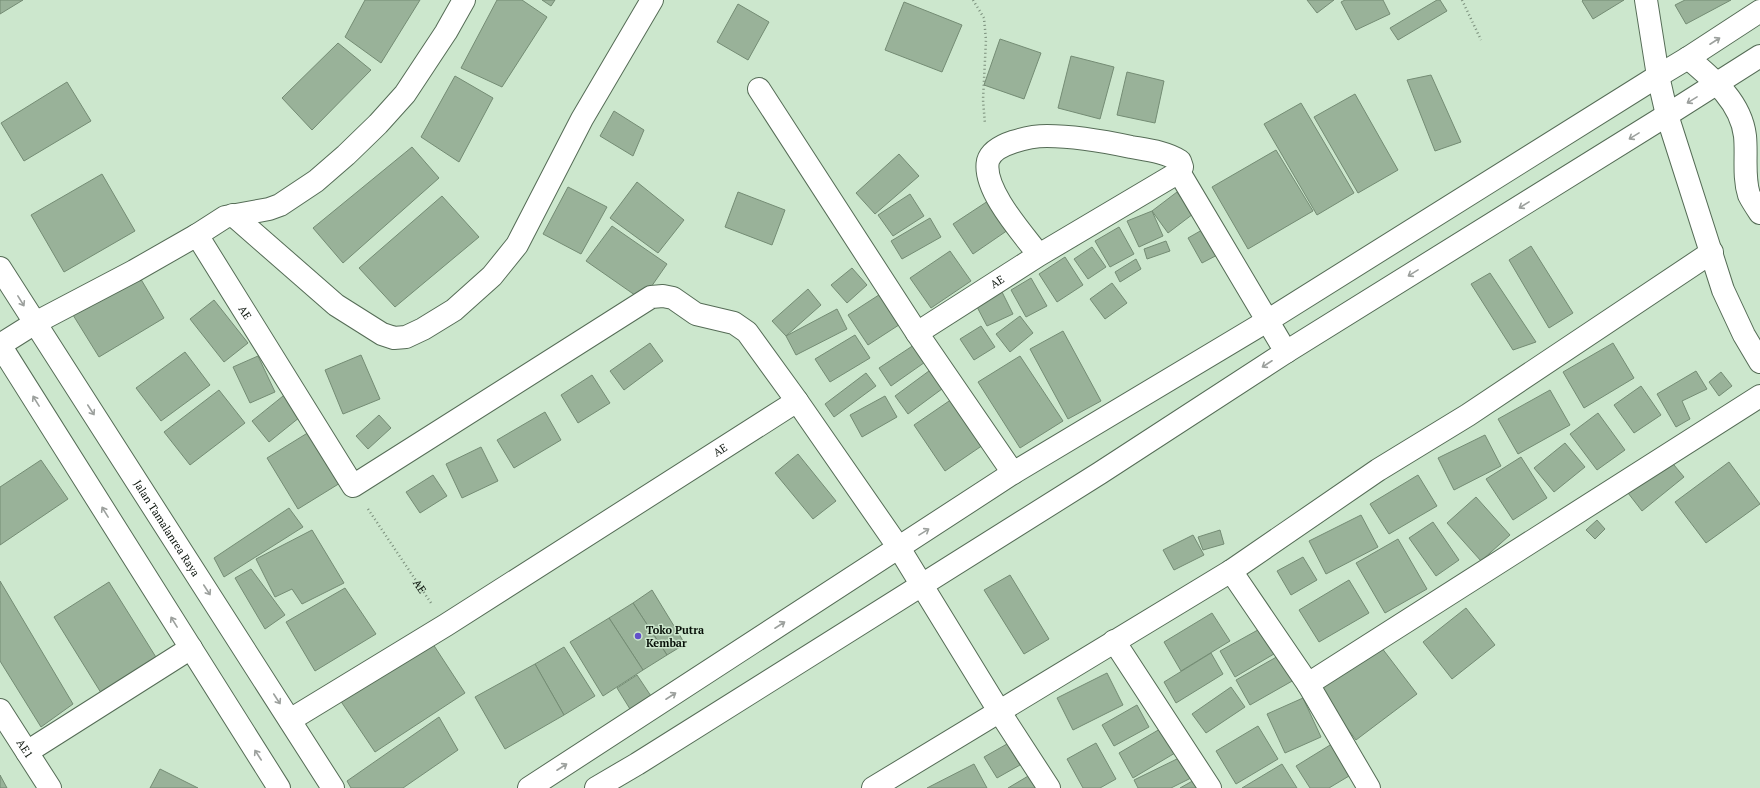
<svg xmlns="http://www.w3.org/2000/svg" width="1760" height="788" font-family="'PT Serif',serif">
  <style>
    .building { fill: #99b299; stroke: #748c74 }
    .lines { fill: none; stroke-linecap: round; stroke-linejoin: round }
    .minor-casing { stroke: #556c56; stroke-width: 24 }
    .major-casing { stroke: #556c56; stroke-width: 24 }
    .path { stroke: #798d7a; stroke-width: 2.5; stroke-dasharray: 1 3; stroke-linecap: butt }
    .minor { stroke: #fff; stroke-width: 22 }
    .major { stroke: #fff; stroke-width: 22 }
    .oneway { stroke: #9ca09d }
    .poi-dot { fill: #6251ca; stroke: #cce7cd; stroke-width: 1.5 }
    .labels { text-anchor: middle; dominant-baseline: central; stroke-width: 3; stroke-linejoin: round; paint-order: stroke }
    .street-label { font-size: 11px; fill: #081109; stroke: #cce7cd }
    .poi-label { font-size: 11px; font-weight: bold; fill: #081109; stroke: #cce7cd; text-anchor: start }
  </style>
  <rect width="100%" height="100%" fill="#cce7cd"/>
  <!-- building -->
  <g class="building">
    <path d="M 0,0 L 23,0 L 0,14 Z"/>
    <path d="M 365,0 L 420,0 L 381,63 L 345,37 Z"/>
    <path d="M 497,0 L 522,0 L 547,17 L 502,87 L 461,68 Z"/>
    <path d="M 542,0 L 555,0 L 551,6 Z"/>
    <path d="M 1307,0 L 1334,0 L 1317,13 Z"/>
    <path d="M 1345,0 L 1383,0 L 1390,14 L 1356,30 L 1341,2 Z"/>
    <path d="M 1437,0 L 1440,0 L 1447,11 L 1398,40 L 1390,28 Z"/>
    <path d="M 1583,0 L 1624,0 L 1593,19 L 1582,1 Z"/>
    <path d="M 1685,0 L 1731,0 L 1686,24 L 1675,5 Z"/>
    <path d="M 904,2 L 962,25 L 942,72 L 885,50 Z"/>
    <path d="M 738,4 L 769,22 L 748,60 L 717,42 Z"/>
    <path d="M 1000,39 L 1041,53 L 1024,99 L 984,85 Z"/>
    <path d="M 338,43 L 371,70 L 312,130 L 282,98 Z"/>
    <path d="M 1071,56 L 1114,67 L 1100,119 L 1058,108 Z"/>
    <path d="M 1127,72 L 1164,81 L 1155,123 L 1117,115 Z"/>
    <path d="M 1431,75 L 1461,142 L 1435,151 L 1407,80 Z"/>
    <path d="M 455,76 L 493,98 L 459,162 L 421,137 Z"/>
    <path d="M 67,82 L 91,121 L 24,161 L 1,123 Z"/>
    <path d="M 1355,94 L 1398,170 L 1358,193 L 1314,117 Z"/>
    <path d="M 1301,103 L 1354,193 L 1317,215 L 1264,124 Z"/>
    <path d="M 614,111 L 644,130 L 633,156 L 600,136 Z"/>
    <path d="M 412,147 L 439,178 L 343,263 L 313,228 Z"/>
    <path d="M 1276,150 L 1313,211 L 1248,249 L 1212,187 Z"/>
    <path d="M 899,154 L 919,176 L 875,214 L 856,193 Z"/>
    <path d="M 102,174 L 135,231 L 64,272 L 31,215 Z"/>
    <path d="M 637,182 L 684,220 L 658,253 L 610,218 Z"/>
    <path d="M 568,187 L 607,207 L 581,254 L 543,234 Z"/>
    <path d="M 738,192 L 785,210 L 772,245 L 725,227 Z"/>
    <path d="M 1177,192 L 1193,214 L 1168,233 L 1152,211 Z"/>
    <path d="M 910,194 L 924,216 L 893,236 L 878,215 Z"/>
    <path d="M 442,196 L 479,237 L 395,307 L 359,268 Z"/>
    <path d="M 988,201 L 1008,230 L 973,254 L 953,224 Z"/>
    <path d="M 1152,211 L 1163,236 L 1139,247 L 1127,221 Z"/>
    <path d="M 930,218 L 941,237 L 902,259 L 891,241 Z"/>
    <path d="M 612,226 L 667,264 L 642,300 L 586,261 Z"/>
    <path d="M 1209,226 L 1223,252 L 1202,263 L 1188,238 Z"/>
    <path d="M 1119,227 L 1134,254 L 1110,267 L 1095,241 Z"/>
    <path d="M 1166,241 L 1170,251 L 1147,259 L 1144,249 Z"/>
    <path d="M 1531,246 L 1573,313 L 1549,328 L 1509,260 Z"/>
    <path d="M 1092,247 L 1106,267 L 1088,279 L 1074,259 Z"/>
    <path d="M 950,251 L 971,281 L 931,308 L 910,278 Z"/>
    <path d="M 1065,257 L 1083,285 L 1057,302 L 1039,274 Z"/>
    <path d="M 1136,259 L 1141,269 L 1120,282 L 1115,272 Z"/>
    <path d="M 852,268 L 867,285 L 847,303 L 831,285 Z"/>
    <path d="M 1490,273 L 1536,342 L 1513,350 L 1471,284 Z"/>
    <path d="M 139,276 L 164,318 L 99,357 L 73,315 Z"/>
    <path d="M 1031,278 L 1047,306 L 1026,317 L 1011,290 Z"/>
    <path d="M 1112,283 L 1127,303 L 1105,319 L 1090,299 Z"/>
    <path d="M 808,289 L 821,305 L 786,336 L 772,321 Z"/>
    <path d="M 885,291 L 905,321 L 868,345 L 848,315 Z"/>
    <path d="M 1002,292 L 1013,314 L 987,326 L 976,305 Z"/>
    <path d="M 214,300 L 248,343 L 224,362 L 190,319 Z"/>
    <path d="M 837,309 L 847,329 L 796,355 L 786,336 Z"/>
    <path d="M 1020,316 L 1033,333 L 1010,352 L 996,334 Z"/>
    <path d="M 981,326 L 995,347 L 974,360 L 960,339 Z"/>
    <path d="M 1063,331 L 1101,401 L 1068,419 L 1030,349 Z"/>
    <path d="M 855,335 L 870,358 L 830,382 L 815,359 Z"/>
    <path d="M 650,343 L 663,361 L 624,390 L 610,371 Z"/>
    <path d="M 917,343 L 928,360 L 891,386 L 879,368 Z"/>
    <path d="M 1613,343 L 1634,378 L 1584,408 L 1563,372 Z"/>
    <path d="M 185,352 L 210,385 L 161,421 L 136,388 Z"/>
    <path d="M 361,355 L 380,399 L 343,414 L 325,370 Z"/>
    <path d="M 258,356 L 275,392 L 250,403 L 233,367 Z"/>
    <path d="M 1020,356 L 1063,421 L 1020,448 L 978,382 Z"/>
    <path d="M 933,368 L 946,386 L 908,414 L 895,396 Z"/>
    <path d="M 1696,371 L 1707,389 L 1682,401 L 1690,419 L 1676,427 L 1657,394 Z"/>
    <path d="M 1721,372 L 1732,386 L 1719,396 L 1709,382 Z"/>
    <path d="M 866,373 L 876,386 L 834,417 L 825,404 Z"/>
    <path d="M 592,375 L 610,403 L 578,423 L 561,395 Z"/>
    <path d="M 1641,386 L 1661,415 L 1634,433 L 1614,405 Z"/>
    <path d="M 219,390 L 245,423 L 190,465 L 164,432 Z"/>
    <path d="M 1550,390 L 1570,425 L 1518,454 L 1498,419 Z"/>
    <path d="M 288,392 L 305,413 L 269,442 L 252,421 Z"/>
    <path d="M 885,396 L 897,417 L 862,437 L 850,415 Z"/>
    <path d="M 952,399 L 983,445 L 945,471 L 914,425 Z"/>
    <path d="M 545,412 L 561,440 L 514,468 L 497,440 Z"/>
    <path d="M 1598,413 L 1625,450 L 1597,470 L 1570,434 Z"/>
    <path d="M 379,415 L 391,428 L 368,449 L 356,436 Z"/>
    <path d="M 314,429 L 345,480 L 298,509 L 267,458 Z"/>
    <path d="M 1485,435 L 1501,466 L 1454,490 L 1438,458 Z"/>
    <path d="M 1565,443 L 1585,467 L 1554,492 L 1534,468 Z"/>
    <path d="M 481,447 L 498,481 L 462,498 L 446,464 Z"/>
    <path d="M 798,454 L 836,501 L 813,519 L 775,473 Z"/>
    <path d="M 1521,457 L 1547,498 L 1513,520 L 1486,479 Z"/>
    <path d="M 1669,459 L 1684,477 L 1642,511 L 1628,493 Z"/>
    <path d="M 41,460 L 68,499 L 0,545 L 0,487 Z"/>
    <path d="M 1729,462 L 1760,504 L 1706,543 L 1675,502 Z"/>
    <path d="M 433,475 L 447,496 L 420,513 L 406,492 Z"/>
    <path d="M 1418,475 L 1437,506 L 1389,534 L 1370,504 Z"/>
    <path d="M 1476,497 L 1510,535 L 1481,561 L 1447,523 Z"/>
    <path d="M 289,508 L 303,527 L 224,577 L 214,558 Z"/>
    <path d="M 1361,515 L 1378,547 L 1326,574 L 1309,541 Z"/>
    <path d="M 1597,520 L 1605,529 L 1595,539 L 1586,530 Z"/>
    <path d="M 1433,522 L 1459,560 L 1436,576 L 1409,538 Z"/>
    <path d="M 312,530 L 344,583 L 302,604 L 292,589 L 275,597 L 256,559 Z"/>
    <path d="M 1220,530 L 1224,544 L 1203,550 L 1198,537 Z"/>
    <path d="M 1193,535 L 1204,555 L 1174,570 L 1163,550 Z"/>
    <path d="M 1398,539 L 1427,589 L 1385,613 L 1356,563 Z"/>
    <path d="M 1303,557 L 1317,580 L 1291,595 L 1277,571 Z"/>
    <path d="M 251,569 L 285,615 L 265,629 L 235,578 Z"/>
    <path d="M 1010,575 L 1049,639 L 1024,654 L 984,590 Z"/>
    <path d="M 1349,580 L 1369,613 L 1319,642 L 1299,610 Z"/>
    <path d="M 0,581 L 73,704 L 41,727 L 0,661 Z"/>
    <path d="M 109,582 L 159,662 L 103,696 L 54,617 Z"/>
    <path d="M 345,588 L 376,634 L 315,671 L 286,622 Z"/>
    <path d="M 652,590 L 685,644 L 667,655 L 633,603 Z"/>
    <path d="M 633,603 L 667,655 L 643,670 L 609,618 Z"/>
    <path d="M 1466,608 L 1495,645 L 1452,679 L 1423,642 Z"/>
    <path d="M 1212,613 L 1230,641 L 1181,671 L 1164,642 Z"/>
    <path d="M 609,618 L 643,670 L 603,696 L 570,642 Z"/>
    <path d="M 1265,626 L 1279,651 L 1235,677 L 1220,651 Z"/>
    <path d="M 429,638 L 465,693 L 375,752 L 338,697 Z"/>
    <path d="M 1378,643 L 1417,694 L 1356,740 L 1317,689 Z"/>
    <path d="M 564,647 L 595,696 L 564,715 L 535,664 Z"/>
    <path d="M 1211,653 L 1223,674 L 1176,703 L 1164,682 Z"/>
    <path d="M 1280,655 L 1294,680 L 1250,705 L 1236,680 Z"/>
    <path d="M 535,664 L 564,715 L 505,749 L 475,697 Z"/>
    <path d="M 1107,673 L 1123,705 L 1073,730 L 1057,698 Z"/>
    <path d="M 637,675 L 651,696 L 630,709 L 617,688 Z"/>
    <path d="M 1231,687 L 1245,707 L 1206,733 L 1192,714 Z"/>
    <path d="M 1303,698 L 1321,737 L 1285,753 L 1267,714 Z"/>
    <path d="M 1137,705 L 1149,727 L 1114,746 L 1102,725 Z"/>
    <path d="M 439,717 L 458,750 L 403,788 L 351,788 L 347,781 Z"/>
    <path d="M 1258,726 L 1278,759 L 1236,784 L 1216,751 Z"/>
    <path d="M 1160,729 L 1175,753 L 1133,778 L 1119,753 Z"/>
    <path d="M 1335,742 L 1354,773 L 1329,788 L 1310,788 L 1296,766 Z"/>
    <path d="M 1096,743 L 1116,779 L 1100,788 L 1083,788 L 1067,759 Z"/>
    <path d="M 1007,744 L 1020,765 L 997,778 L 984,757 Z"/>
    <path d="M 1181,757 L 1191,778 L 1171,788 L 1138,788 L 1134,780 Z"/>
    <path d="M 974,764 L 987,788 L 927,788 Z"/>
    <path d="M 1282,764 L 1297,788 L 1242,788 Z"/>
    <path d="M 160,769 L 198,788 L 150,788 Z"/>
    <path d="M 1035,772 L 1045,788 L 1008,788 Z"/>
    <path d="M 0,775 L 7,788 L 0,788 Z"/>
    <path d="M 1196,779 L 1201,788 L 1180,788 Z"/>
  </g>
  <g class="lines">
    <!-- minor casing -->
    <g class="minor-casing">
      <g id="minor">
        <path d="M 1688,58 C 1713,79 1741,102 1745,136 C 1747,155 1743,176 1749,195 C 1752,201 1756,207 1760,213"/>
        <path d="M 1658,76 L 1688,58 L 1760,11"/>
        <path d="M 759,89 L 917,333"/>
        <path d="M 1667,115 L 1760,56"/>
        <path d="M 1179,172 L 1286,352"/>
        <path d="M 233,215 L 336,305 L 382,334 L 394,338 L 406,337 L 423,329 L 454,310 L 492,276 L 517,245 L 582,119 L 652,0"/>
        <path d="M 197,235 L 225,217 L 269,209 L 280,205 L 316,181 L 346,155 L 378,124 L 405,94 L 446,32 L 464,0"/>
        <path id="s2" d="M 0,345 L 35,323 L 134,271 L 197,235 L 353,486 L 651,297 L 663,296 L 673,298 L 696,314 L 734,323 L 747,332 L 797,401"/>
        <path id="s3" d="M 1013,473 L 917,333 L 1039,255 L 1179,172 L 1182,167 L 1180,161 C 1166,152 1148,150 1131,147 C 1103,141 1075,136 1047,136 C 1031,136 993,143 988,161 C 982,189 1023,234 1039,255"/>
        <path d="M 1231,571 L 1378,470 L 1468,415 L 1712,252"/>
        <path d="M 1114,641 L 1210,788"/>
        <path d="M 1308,684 L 1760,396"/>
        <path id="s4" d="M 0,710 L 50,788"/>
        <path id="s5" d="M 290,720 L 446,625 L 797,401 L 899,548 L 999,711 L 1049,788"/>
        <path d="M 27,752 L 191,648"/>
        <path d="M 873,788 L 1231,571 L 1308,684 L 1369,788"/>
      </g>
    </g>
    <!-- major casing -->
    <g class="major-casing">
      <g id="major">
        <path d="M 1646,0 L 1658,76 L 1667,115 L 1723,290 L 1744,335 L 1760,362"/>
        <path id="s6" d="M 0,268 L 333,788"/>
        <path d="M 0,345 L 279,788"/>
        <path d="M 529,788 L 1013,473 L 1267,321 L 1658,76"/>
        <path d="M 596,788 L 637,764 L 1100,473 L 1286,352 L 1667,115"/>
      </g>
    </g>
    <!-- path -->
    <g class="path">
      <path d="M 973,0 L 984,18 L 986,40 L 983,100 L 985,124"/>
      <path d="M 1462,0 L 1481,40"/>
      <path id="s1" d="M 368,509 L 431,603"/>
    </g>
    <!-- minor -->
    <use href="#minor" class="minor"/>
    <!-- major -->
    <use href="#major" class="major"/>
  </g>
  <!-- one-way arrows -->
  <defs><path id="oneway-shaft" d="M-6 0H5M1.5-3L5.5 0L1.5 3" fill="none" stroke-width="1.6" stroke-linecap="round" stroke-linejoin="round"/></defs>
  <g class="oneway">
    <use href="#oneway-shaft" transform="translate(1715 41) rotate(-33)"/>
    <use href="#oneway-shaft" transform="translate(1692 100) rotate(148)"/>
    <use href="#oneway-shaft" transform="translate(1634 136) rotate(148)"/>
    <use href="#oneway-shaft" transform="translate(1524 205) rotate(148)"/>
    <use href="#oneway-shaft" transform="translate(1413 273) rotate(148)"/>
    <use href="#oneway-shaft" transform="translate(21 301) rotate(58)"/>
    <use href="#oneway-shaft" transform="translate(1267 364) rotate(147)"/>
    <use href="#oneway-shaft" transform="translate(36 401) rotate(-122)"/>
    <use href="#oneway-shaft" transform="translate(91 410) rotate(57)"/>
    <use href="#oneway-shaft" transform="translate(105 512) rotate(-122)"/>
    <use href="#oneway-shaft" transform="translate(924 532) rotate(-32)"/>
    <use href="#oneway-shaft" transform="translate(207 590) rotate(57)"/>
    <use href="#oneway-shaft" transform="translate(174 622) rotate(-122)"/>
    <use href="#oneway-shaft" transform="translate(780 625) rotate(-33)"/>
    <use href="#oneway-shaft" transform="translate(671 696) rotate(-33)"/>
    <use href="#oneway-shaft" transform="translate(277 699) rotate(57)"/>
    <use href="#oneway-shaft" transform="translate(258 755) rotate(-123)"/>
    <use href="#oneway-shaft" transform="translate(562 767) rotate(-33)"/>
  </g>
  <!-- markers -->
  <circle class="poi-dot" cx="638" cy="636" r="4"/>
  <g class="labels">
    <!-- street labels -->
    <g class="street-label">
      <text stroke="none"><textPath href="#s3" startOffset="265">AE</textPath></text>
      <text stroke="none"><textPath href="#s2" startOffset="317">AE</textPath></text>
      <text stroke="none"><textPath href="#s5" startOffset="508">AE</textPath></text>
      <text stroke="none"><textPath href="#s6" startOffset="309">Jalan Tamalanrea Raya</textPath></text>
      <text stroke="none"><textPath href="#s1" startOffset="93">AE</textPath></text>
      <text stroke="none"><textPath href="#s4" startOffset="46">AE1</textPath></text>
    </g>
    <!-- poi labels -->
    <g class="poi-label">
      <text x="646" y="630">Toko Putra<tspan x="646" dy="13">Kembar</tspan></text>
    </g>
  </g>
</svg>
